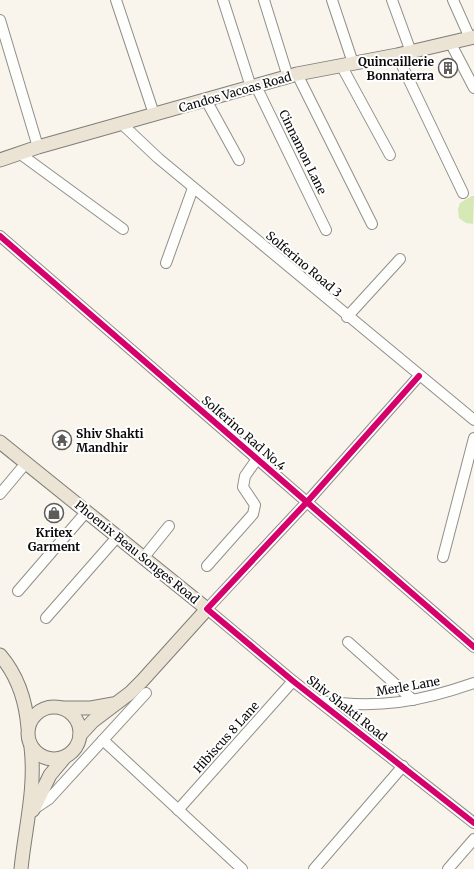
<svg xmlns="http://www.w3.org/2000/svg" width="474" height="869" font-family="Merriweather,serif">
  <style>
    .forest { fill: #d5e8b6 }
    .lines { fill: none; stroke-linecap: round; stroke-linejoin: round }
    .minor-casing { stroke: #918f8b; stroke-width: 12 }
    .major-casing { stroke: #7e7d78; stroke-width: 15 }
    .minor { stroke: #fefefc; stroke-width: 10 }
    .major { stroke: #ebe4d5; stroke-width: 13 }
    .cycleway-casing { stroke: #fff; stroke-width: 8 }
    .cycleway { stroke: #d6006c; stroke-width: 6 }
    .labels { text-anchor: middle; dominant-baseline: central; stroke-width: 4; stroke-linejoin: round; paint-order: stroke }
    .poi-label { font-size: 12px; font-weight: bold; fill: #090909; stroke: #fff; text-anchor: end }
    .street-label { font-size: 12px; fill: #090909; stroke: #fff }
  </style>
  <rect width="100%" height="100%" fill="#f9f5ec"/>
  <!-- forest -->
  <path class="forest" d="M 472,196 L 474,196 L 473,224 L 466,223 L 459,218 L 458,209 L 460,203 Z"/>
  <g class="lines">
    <!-- minor casing -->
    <g class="minor-casing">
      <g id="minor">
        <path d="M 116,0 L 154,114"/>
        <path d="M 223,0 L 251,87"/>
        <path d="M 264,0 L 288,77"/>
        <path d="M 332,0 L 353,63"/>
        <path d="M 392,0 L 411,52"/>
        <path d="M 453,0 L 470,38"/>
        <path d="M 0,20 L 38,147"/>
        <path d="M 450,42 L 474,88"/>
        <path d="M 397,55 L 463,193"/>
        <path d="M 341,65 L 390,155"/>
        <path d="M 297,74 L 372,224"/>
        <path d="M 256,86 L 326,230"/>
        <path d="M 206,100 L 239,160"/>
        <path d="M 122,124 L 158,158 L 474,420"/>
        <path d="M 19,153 L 123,229"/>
        <path d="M 0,236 L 474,647"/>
        <path d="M 166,263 L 193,188"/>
        <path d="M 347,317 L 400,259"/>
        <path d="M 419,376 L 307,502 L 207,609 L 293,681 L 474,823"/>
        <path d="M 0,494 L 26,463"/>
        <path d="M 144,557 L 169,526"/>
        <path d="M 443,557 L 474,438"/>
        <path d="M 207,566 L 253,514 L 255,505 L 243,487 L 245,476 L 257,459"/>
        <path d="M 18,591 L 87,511"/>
        <path d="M 46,618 L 118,536"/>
        <path d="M 348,642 L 413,700"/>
        <path d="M 321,701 C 378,709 420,702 474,683"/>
        <path d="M 103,740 L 242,869"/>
        <path d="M 34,809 L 49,799 L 146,693"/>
        <path d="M 178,810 L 293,681"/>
        <path d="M 314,869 L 403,766"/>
        <path d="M 448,869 L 474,839"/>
      </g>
    </g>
    <!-- major casing -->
    <g class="major-casing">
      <g id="major">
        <path d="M 0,160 L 38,147 L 297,74 L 397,55 L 474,37"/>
        <path d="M 0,442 L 207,609 L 142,681 L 130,693 L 93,721 L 80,735"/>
        <path d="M 0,655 C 18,676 26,702 28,728"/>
        <circle cx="54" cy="733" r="26"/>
        <path d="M 62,708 L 91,708 L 113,704"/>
        <path d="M 33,810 L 50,775 L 65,757"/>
        <path d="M 21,869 C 25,828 36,789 31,747"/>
      </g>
    </g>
    <!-- minor -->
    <use href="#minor" class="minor"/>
    <!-- major -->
    <use href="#major" class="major"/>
    <!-- cycleway casing -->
    <g class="cycleway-casing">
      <g id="cycleway">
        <path d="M 0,236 L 474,647"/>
        <path d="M 419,376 L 307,502 L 207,609 L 293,681 L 474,823"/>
      </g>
    </g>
    <!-- cycleway -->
    <use href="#cycleway" class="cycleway"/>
  </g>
  <!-- icons -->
  <defs>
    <g id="building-ring" transform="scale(1)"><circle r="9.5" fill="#fff" stroke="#5d5c58" stroke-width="1.5"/><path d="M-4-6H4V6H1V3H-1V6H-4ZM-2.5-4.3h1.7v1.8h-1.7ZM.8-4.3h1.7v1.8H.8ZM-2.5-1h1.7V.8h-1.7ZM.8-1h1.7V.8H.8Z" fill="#5d5c58"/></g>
    <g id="temple-ring" transform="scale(1)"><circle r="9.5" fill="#fff" stroke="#5d5c58" stroke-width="1.5"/><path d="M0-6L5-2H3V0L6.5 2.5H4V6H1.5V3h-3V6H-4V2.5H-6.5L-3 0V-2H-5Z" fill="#5d5c58"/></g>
    <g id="shop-ring" transform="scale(1)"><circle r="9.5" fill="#fff" stroke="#5d5c58" stroke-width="1.5"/><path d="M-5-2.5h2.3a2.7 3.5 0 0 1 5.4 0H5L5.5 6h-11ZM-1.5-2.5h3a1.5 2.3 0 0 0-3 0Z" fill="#5d5c58"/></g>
  </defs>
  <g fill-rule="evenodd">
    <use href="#building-ring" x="448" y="68"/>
    <use href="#temple-ring" x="62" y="440"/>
    <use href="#shop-ring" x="54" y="513"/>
  </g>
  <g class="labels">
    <!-- poi labels -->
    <g class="poi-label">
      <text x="434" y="61">Quincaillerie<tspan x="434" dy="14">Bonnaterra</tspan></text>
      <text x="76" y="433" text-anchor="start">Shiv Shakti<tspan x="76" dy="14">Mandhir</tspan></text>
      <text x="54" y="532" text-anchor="middle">Kritex<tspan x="54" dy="14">Garment</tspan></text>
    </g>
    <!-- street labels -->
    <g class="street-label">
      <text transform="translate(235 92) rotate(-16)">Candos Vacoas Road</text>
      <text transform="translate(303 152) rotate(64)">Cinnamon Lane</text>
      <text transform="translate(304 264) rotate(40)">Solferino Road 3</text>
      <text transform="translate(244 433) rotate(41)">Solferino Rad No.4</text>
      <text transform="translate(137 552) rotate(39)">Phoenix Beau Songes Road</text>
      <text transform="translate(408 686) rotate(-10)">Merle Lane</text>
      <text transform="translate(347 708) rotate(38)">Shiv Shakti Road</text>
      <text transform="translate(226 737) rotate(-48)">Hibiscus 8 Lane</text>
    </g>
  </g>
</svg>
